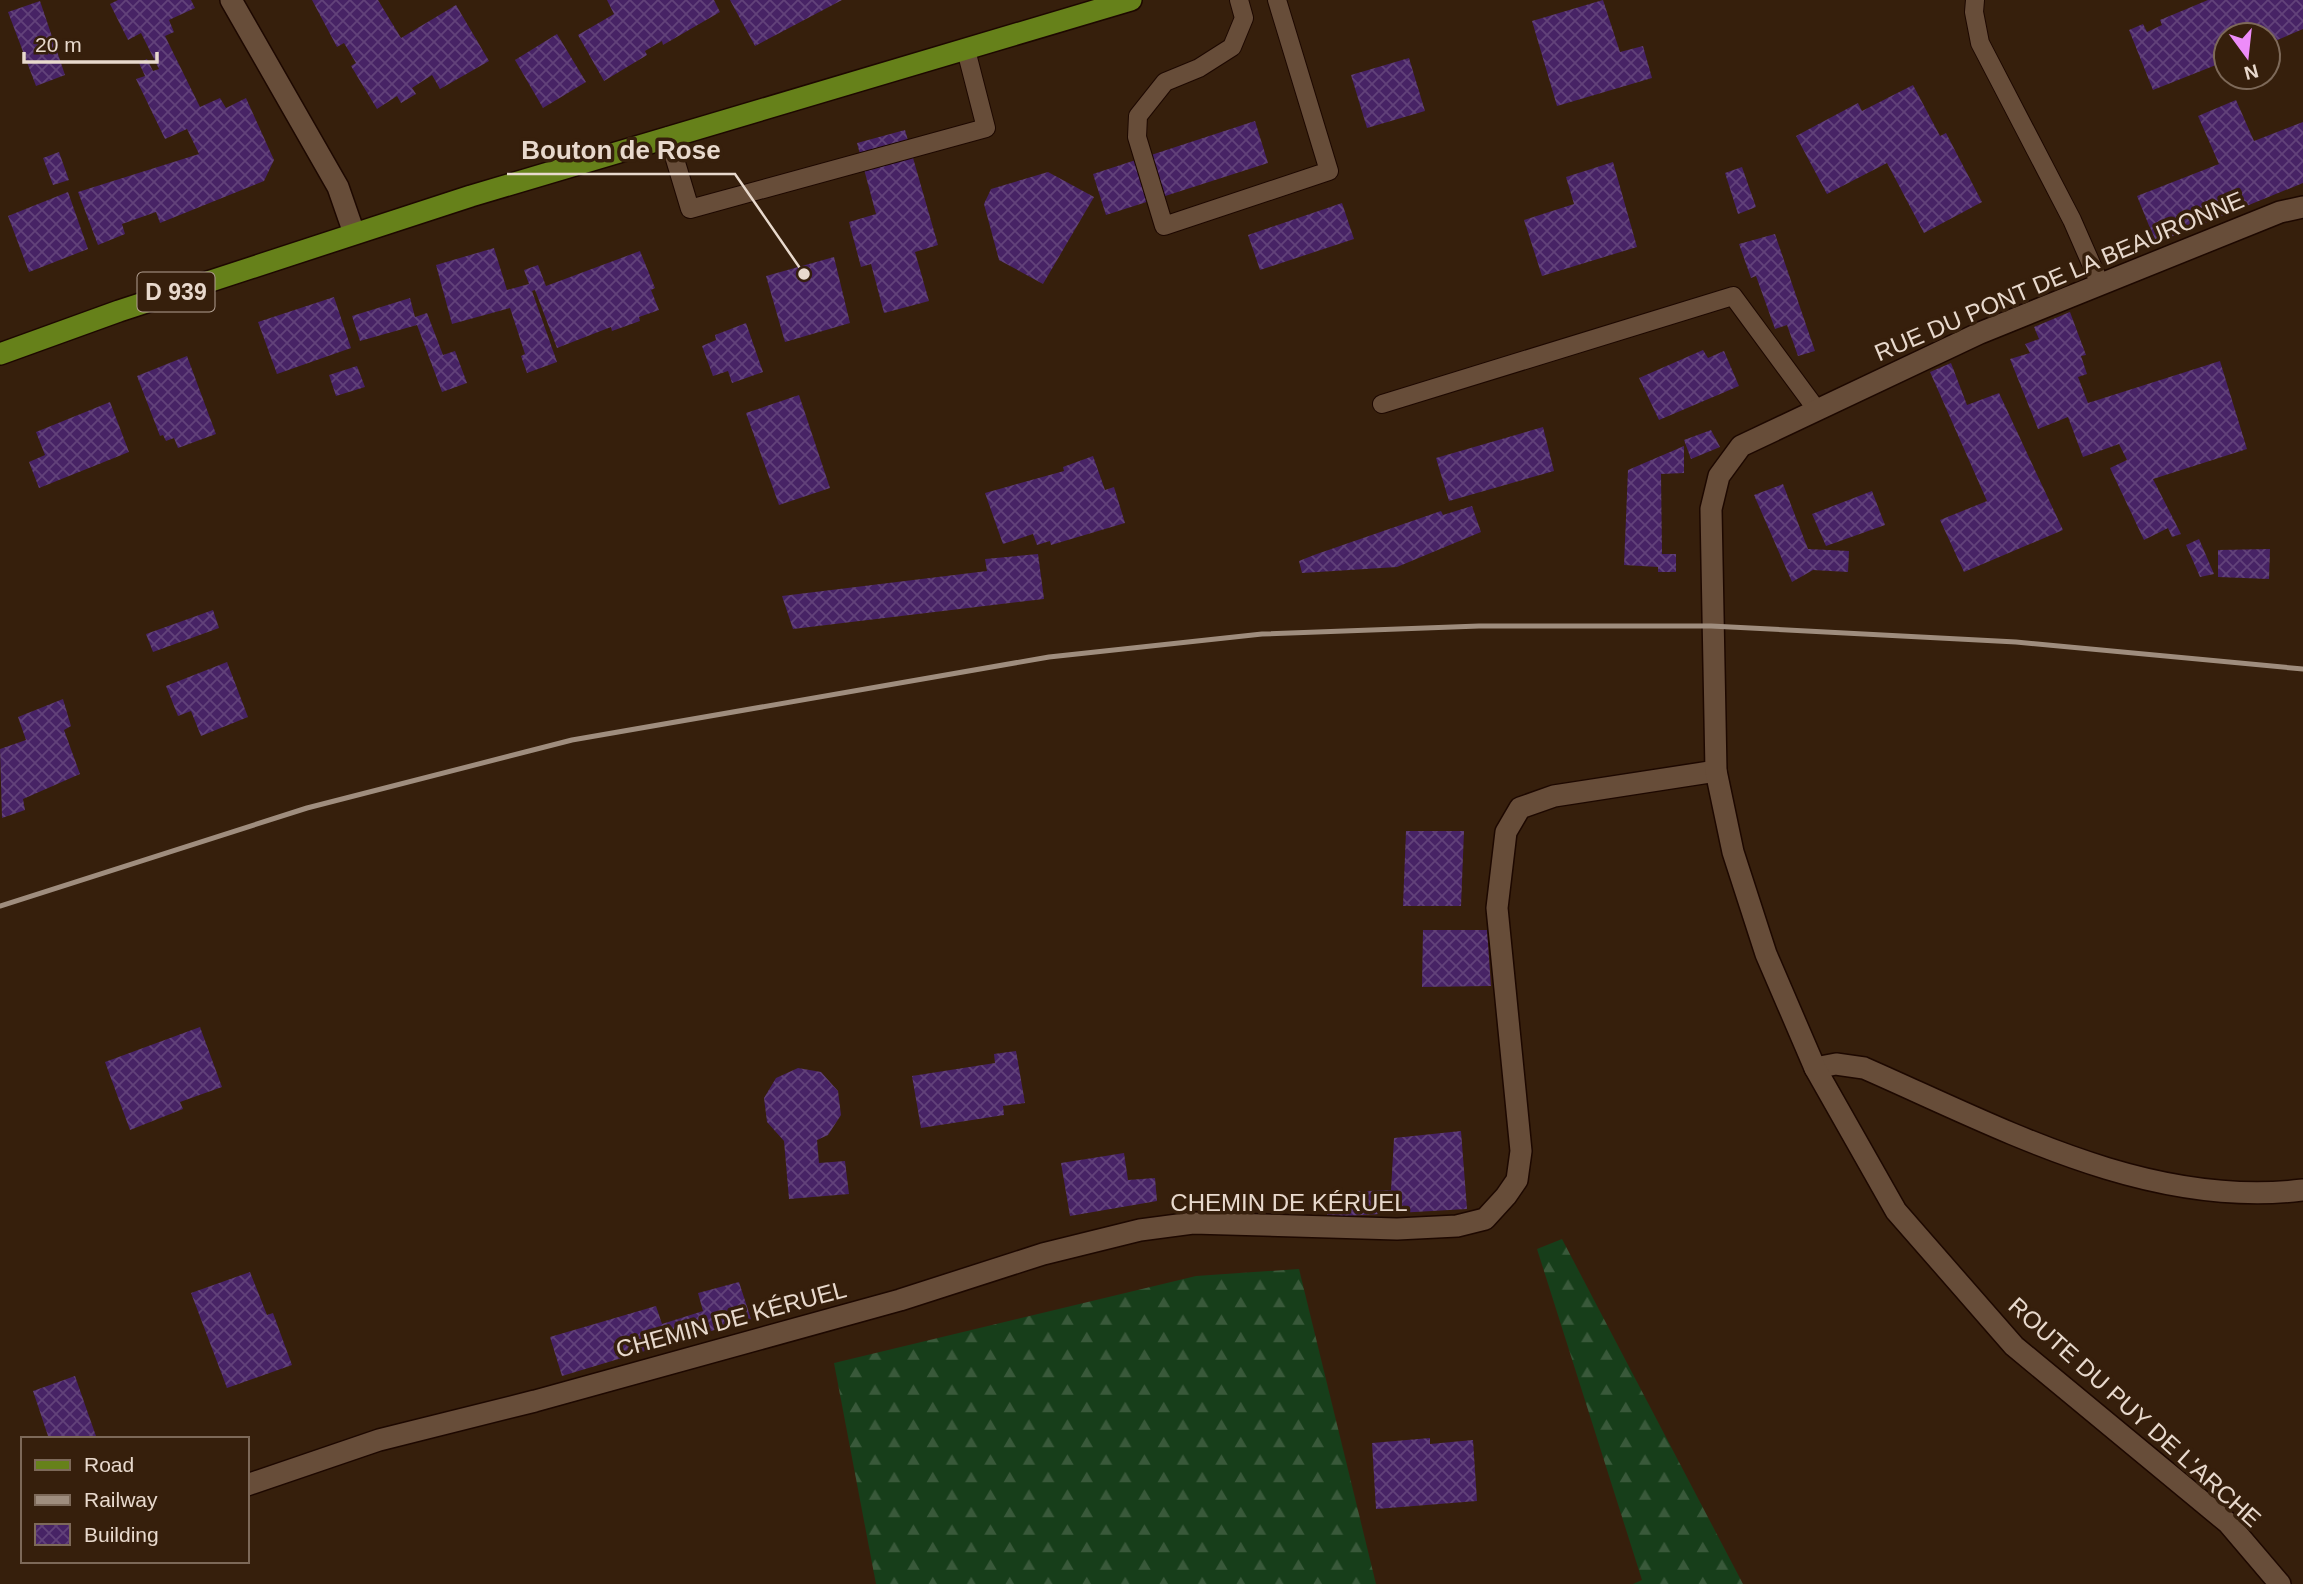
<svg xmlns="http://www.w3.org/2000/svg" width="2303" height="1584" font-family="Helvetica,sans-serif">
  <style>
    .forest { fill: url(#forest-firs) }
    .building { fill: url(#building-cross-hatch) }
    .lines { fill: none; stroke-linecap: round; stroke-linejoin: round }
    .service-casing { stroke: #1d0800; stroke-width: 20 }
    .minor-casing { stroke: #1d0800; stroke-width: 24 }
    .primary-casing { stroke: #1d0800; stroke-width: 24 }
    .service { stroke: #674d39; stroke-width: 18 }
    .minor { stroke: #674d39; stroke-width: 21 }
    .primary { stroke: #66811a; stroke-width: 21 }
    .rail { stroke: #9f8d7e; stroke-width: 5 }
    .labels { text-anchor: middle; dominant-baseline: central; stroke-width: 7; stroke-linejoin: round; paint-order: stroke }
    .shield { fill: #361f0c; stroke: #b3a193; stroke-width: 2 }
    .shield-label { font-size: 23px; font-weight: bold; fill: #e8d9cd }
    .street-label { font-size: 24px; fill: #e8d9cd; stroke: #361f0c }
    .leader { fill: none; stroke: #e8d9cd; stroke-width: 2.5 }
    .callout-dot { fill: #e8d9cd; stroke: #361f0c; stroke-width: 2.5 }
    .callout-label { font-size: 26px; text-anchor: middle; font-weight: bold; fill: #e8d9cd; stroke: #361f0c; stroke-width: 7; stroke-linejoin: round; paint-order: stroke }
  </style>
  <defs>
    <pattern id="forest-firs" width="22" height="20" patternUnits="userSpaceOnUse" patternTransform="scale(1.75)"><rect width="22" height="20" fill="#173e1a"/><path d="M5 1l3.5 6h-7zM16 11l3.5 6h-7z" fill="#39593a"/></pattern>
    <pattern id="building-cross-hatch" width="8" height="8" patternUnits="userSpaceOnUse" patternTransform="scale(1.75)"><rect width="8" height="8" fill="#472365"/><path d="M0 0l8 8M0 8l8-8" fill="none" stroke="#62427a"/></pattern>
  </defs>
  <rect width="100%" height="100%" fill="#361f0c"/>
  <!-- forest -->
  <g class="forest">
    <path d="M 1562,1239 L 1743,1584 L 1633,1584 L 1642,1580 L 1537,1249 Z"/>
    <path d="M 1299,1269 L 1376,1584 L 876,1584 L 834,1363 L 1196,1276 Z"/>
  </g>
  <!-- building -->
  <g class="building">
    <path d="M 118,0 L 191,0 L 195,8 L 169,20 L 174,32 L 165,36 L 200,107 L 220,98 L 226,108 L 246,98 L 274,160 L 264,181 L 160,223 L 156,212 L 122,224 L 125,234 L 98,245 L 78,192 L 199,154 L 187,129 L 165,139 L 136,79 L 145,76 L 139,63 L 147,59 L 153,71 L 159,69 L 141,33 L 128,40 L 110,4 Z"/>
    <path d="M 312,0 L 378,0 L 401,38 L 456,5 L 489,61 L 440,89 L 432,75 L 412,88 L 416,94 L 401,103 L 397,96 L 377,109 L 351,66 L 356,63 L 344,43 L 337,47 Z"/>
    <path d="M 607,0 L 714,0 L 720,12 L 663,45 L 662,41 L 645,51 L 647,55 L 604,81 L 578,35 L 614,14 Z"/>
    <path d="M 730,0 L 842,0 L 755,46 Z"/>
    <path d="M 1603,0 L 1620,52 L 1643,46 L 1652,78 L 1557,106 L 1532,21 Z"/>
    <path d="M 2208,0 L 2303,0 L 2303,29 L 2268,44 L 2268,35 L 2226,35 L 2226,61 L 2153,90 L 2129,30 L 2143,24 L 2147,32 L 2162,25 L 2160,20 Z"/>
    <path d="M 40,1 L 65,75 L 36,86 L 8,12 Z"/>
    <path d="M 557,34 L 586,82 L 543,108 L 515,60 Z"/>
    <path d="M 1409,58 L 1425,111 L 1367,128 L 1351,75 Z"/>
    <path d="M 1913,85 L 1940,136 L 1946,133 L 1982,202 L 1924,233 L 1887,163 L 1827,194 L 1796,136 L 1858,103 L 1862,111 Z"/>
    <path d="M 2236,100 L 2254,141 L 2303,122 L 2303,183 L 2156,243 L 2137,196 L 2219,164 L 2198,116 Z"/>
    <path d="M 1255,121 L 1268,163 L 1106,215 L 1093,174 Z"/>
    <path d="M 905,130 L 938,245 L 915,252 L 929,301 L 884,313 L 871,264 L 861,267 L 849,222 L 876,214 L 857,143 Z"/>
    <path d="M 59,152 L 69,180 L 53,185 L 43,158 Z"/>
    <path d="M 1613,162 L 1637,247 L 1542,276 L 1524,220 L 1574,204 L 1566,177 Z"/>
    <path d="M 1742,167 L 1756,207 L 1738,214 L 1725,173 Z"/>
    <path d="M 1048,172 L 1094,197 L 1043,284 L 999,260 L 984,204 L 991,189 Z"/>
    <path d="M 68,192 L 88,249 L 29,272 L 8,216 Z"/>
    <path d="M 1342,203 L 1354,239 L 1260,270 L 1248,235 Z"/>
    <path d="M 1775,234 L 1815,351 L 1798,356 L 1787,325 L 1775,329 L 1756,276 L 1751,278 L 1739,244 Z"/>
    <path d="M 494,248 L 507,290 L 529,284 L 524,270 L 538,265 L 546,286 L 640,251 L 655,288 L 651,290 L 659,310 L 639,317 L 640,321 L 612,331 L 611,327 L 557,348 L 535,290 L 532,291 L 557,362 L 527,373 L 521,356 L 525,354 L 510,308 L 452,324 L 436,265 Z"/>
    <path d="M 834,257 L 850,323 L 785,342 L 766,276 Z"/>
    <path d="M 334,297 L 351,348 L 277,374 L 258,322 Z"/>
    <path d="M 410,298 L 415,317 L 427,313 L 443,355 L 455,351 L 467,383 L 442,392 L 417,325 L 360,341 L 352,316 Z"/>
    <path d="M 2070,312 L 2086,355 L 2081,356 L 2087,374 L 2078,377 L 2088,403 L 2220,361 L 2247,449 L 2153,479 L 2181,534 L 2172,537 L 2168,528 L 2144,540 L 2110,468 L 2127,460 L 2119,444 L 2083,457 L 2068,417 L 2038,429 L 2010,359 L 2030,353 L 2025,344 L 2039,339 L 2034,327 Z"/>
    <path d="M 746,323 L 763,372 L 732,383 L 728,371 L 713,376 L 702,346 L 716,340 L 715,335 Z"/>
    <path d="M 1703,350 L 1708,358 L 1724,351 L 1739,386 L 1659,420 L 1639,378 Z"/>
    <path d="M 187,356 L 216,434 L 178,448 L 174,438 L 166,441 L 163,435 L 160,436 L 137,376 Z"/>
    <path d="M 1951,363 L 1967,405 L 1999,393 L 2063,530 L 1964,572 L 1940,520 L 1987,501 L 1930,372 Z"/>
    <path d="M 357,366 L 365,387 L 336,396 L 329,375 Z"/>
    <path d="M 799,395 L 830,488 L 779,505 L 746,413 Z"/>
    <path d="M 110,402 L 129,452 L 39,488 L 29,462 L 45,455 L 36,432 Z"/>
    <path d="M 1543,427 L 1554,471 L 1449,501 L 1436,458 Z"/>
    <path d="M 1711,430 L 1720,447 L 1691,459 L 1684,440 Z"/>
    <path d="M 1684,446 L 1684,473 L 1661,474 L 1662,554 L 1676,554 L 1676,572 L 1658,572 L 1658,567 L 1624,565 L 1628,470 Z"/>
    <path d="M 1093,456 L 1105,490 L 1114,487 L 1125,523 L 1051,545 L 1050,541 L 1037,545 L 1033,534 L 1003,544 L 985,493 L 1064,471 L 1063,467 Z"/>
    <path d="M 1783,484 L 1808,549 L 1849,551 L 1848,572 L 1813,570 L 1792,582 L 1754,495 Z"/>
    <path d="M 1872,491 L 1885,525 L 1826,546 L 1812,514 Z"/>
    <path d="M 1472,506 L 1481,532 L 1397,567 L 1302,573 L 1299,561 L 1314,555 L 1441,511 L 1443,515 Z"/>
    <path d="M 2199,539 L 2214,574 L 2200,577 L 2186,545 Z"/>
    <path d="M 2270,549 L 2269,579 L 2218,577 L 2218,550 Z"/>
    <path d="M 1038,554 L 1044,599 L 793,629 L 782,596 L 987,571 L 985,559 Z"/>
    <path d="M 213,610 L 219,628 L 153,652 L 146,634 Z"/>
    <path d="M 227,662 L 248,717 L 201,736 L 191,711 L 178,716 L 166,686 Z"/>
    <path d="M 63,699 L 71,726 L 64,730 L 80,774 L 23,799 L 25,810 L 2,818 L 0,749 L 26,740 L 18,717 Z"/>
    <path d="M 1406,831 L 1464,831 L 1461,906 L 1403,906 Z"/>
    <path d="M 1423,930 L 1487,930 L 1491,986 L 1422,987 Z"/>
    <path d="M 200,1027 L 222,1087 L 180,1102 L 183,1109 L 130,1130 L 105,1062 Z"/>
    <path d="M 1016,1051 L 1025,1103 L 1003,1106 L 1004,1115 L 921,1128 L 912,1076 L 995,1063 L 994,1054 Z"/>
    <path d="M 798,1068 L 821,1072 L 838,1091 L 841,1115 L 828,1135 L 817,1140 L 819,1163 L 845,1161 L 849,1194 L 789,1199 L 784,1141 L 767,1122 L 764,1098 L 776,1078 Z"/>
    <path d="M 1461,1131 L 1467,1209 L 1327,1217 L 1327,1201 L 1346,1201 L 1347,1192 L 1391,1190 L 1394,1138 Z"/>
    <path d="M 1124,1153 L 1128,1180 L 1155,1178 L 1157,1201 L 1070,1216 L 1061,1163 Z"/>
    <path d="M 250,1272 L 267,1315 L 273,1313 L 292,1365 L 227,1388 L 191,1293 Z"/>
    <path d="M 739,1282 L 751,1319 L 562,1376 L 550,1337 L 656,1306 L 662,1324 L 703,1311 L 698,1293 Z"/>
    <path d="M 75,1376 L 97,1439 L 49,1439 L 33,1391 Z"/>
    <path d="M 1430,1438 L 1430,1444 L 1473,1440 L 1477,1501 L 1376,1509 L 1372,1443 Z"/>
  </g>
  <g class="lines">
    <!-- service casing -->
    <g class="service-casing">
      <g id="service">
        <path d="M 1239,0 L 1244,18 L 1232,47 L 1199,68 L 1165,82 L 1138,116 L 1137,137 L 1164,226 L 1329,171 L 1277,0"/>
        <path d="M 1975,0 L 1974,12 L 1980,43 L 2072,220 L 2100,284"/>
        <path d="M 668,136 L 690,209 L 986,128 L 966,50"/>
        <path d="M 1382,404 L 1733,296 L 1817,410"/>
      </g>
    </g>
    <!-- minor casing -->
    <g class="minor-casing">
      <g id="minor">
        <path d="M 231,0 L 338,187 L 354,233"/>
        <path d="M 1815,1068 L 1836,1064 L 1864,1068 C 2001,1128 2148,1209 2303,1190"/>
        <path d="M 247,1485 L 379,1440 L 535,1401 L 900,1300 L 1043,1254 L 1140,1230 L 1193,1223 L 1397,1229 L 1457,1226 L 1485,1219 L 1506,1196 L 1517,1180 L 1521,1151 L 1497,908 L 1506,832 L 1520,808 L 1554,796 L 1716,771"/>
        <path d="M 2280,1584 L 2228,1523 L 2014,1346 L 1896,1211 L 1815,1068 L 1766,954 L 1733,852 L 1716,771 L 1711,509 L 1719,476 L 1741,446 L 1980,333 L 2280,212 L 2303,207"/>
      </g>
    </g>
    <!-- primary casing -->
    <g class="primary-casing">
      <path id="primary" d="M 0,354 L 119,311 L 471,196 L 1131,0"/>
    </g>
    <!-- service -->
    <use href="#service" class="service"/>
    <!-- minor -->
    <use href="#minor" class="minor"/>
    <!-- primary -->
    <use href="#primary" class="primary"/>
    <!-- rail -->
    <path class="rail" d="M 0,906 L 307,808 L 572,740 L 1049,657 L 1262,634 L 1479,626 L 1711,626 L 2016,642 L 2303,669"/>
  </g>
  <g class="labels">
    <!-- shield labels -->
    <rect class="shield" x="137.5" y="272.5" width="77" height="39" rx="5"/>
    <g class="shield-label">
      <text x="176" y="292">D 939</text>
    </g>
    <!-- street labels -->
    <g class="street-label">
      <text transform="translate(2059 276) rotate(-23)">RUE DU PONT DE LA BEAURONNE</text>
      <text x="1289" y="1202">CHEMIN DE KÉRUEL</text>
      <text transform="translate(731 1319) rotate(-15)">CHEMIN DE KÉRUEL</text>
      <text transform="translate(2135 1412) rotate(42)">ROUTE DU PUY DE L'ARCHE</text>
    </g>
  </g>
  <!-- callouts -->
  <path class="leader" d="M804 274L735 174H507"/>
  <circle class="callout-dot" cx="804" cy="274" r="7"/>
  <g class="callout-label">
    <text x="621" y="159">Bouton de Rose</text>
  </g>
  <!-- legend -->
  <rect x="21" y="1437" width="228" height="126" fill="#361f0c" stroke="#7d6959" stroke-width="2"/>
  <rect x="35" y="1460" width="35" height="10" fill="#66811a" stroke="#7d6959" stroke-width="2"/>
  <text x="84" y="1472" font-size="21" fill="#e8d9cd">Road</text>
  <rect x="35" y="1495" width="35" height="10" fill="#9f8d7e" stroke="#7d6959" stroke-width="2"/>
  <text x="84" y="1507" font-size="21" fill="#e8d9cd">Railway</text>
  <rect x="35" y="1524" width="35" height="21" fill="url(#building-cross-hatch)" stroke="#7d6959" stroke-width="2"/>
  <text x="84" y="1542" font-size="21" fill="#e8d9cd">Building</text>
  <!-- north arrow -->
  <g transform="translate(2247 56) rotate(165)"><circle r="33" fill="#361f0c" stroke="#7d6959" stroke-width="2"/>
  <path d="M0-5L12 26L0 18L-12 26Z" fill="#ed8cf9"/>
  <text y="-10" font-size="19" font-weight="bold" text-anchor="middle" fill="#e8d9cd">N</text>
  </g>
  <!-- scale -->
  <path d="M24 52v10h133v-10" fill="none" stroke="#e8d9cd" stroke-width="3.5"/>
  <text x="35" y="52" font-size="21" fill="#e8d9cd" stroke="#361f0c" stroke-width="5" paint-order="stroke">20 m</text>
</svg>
